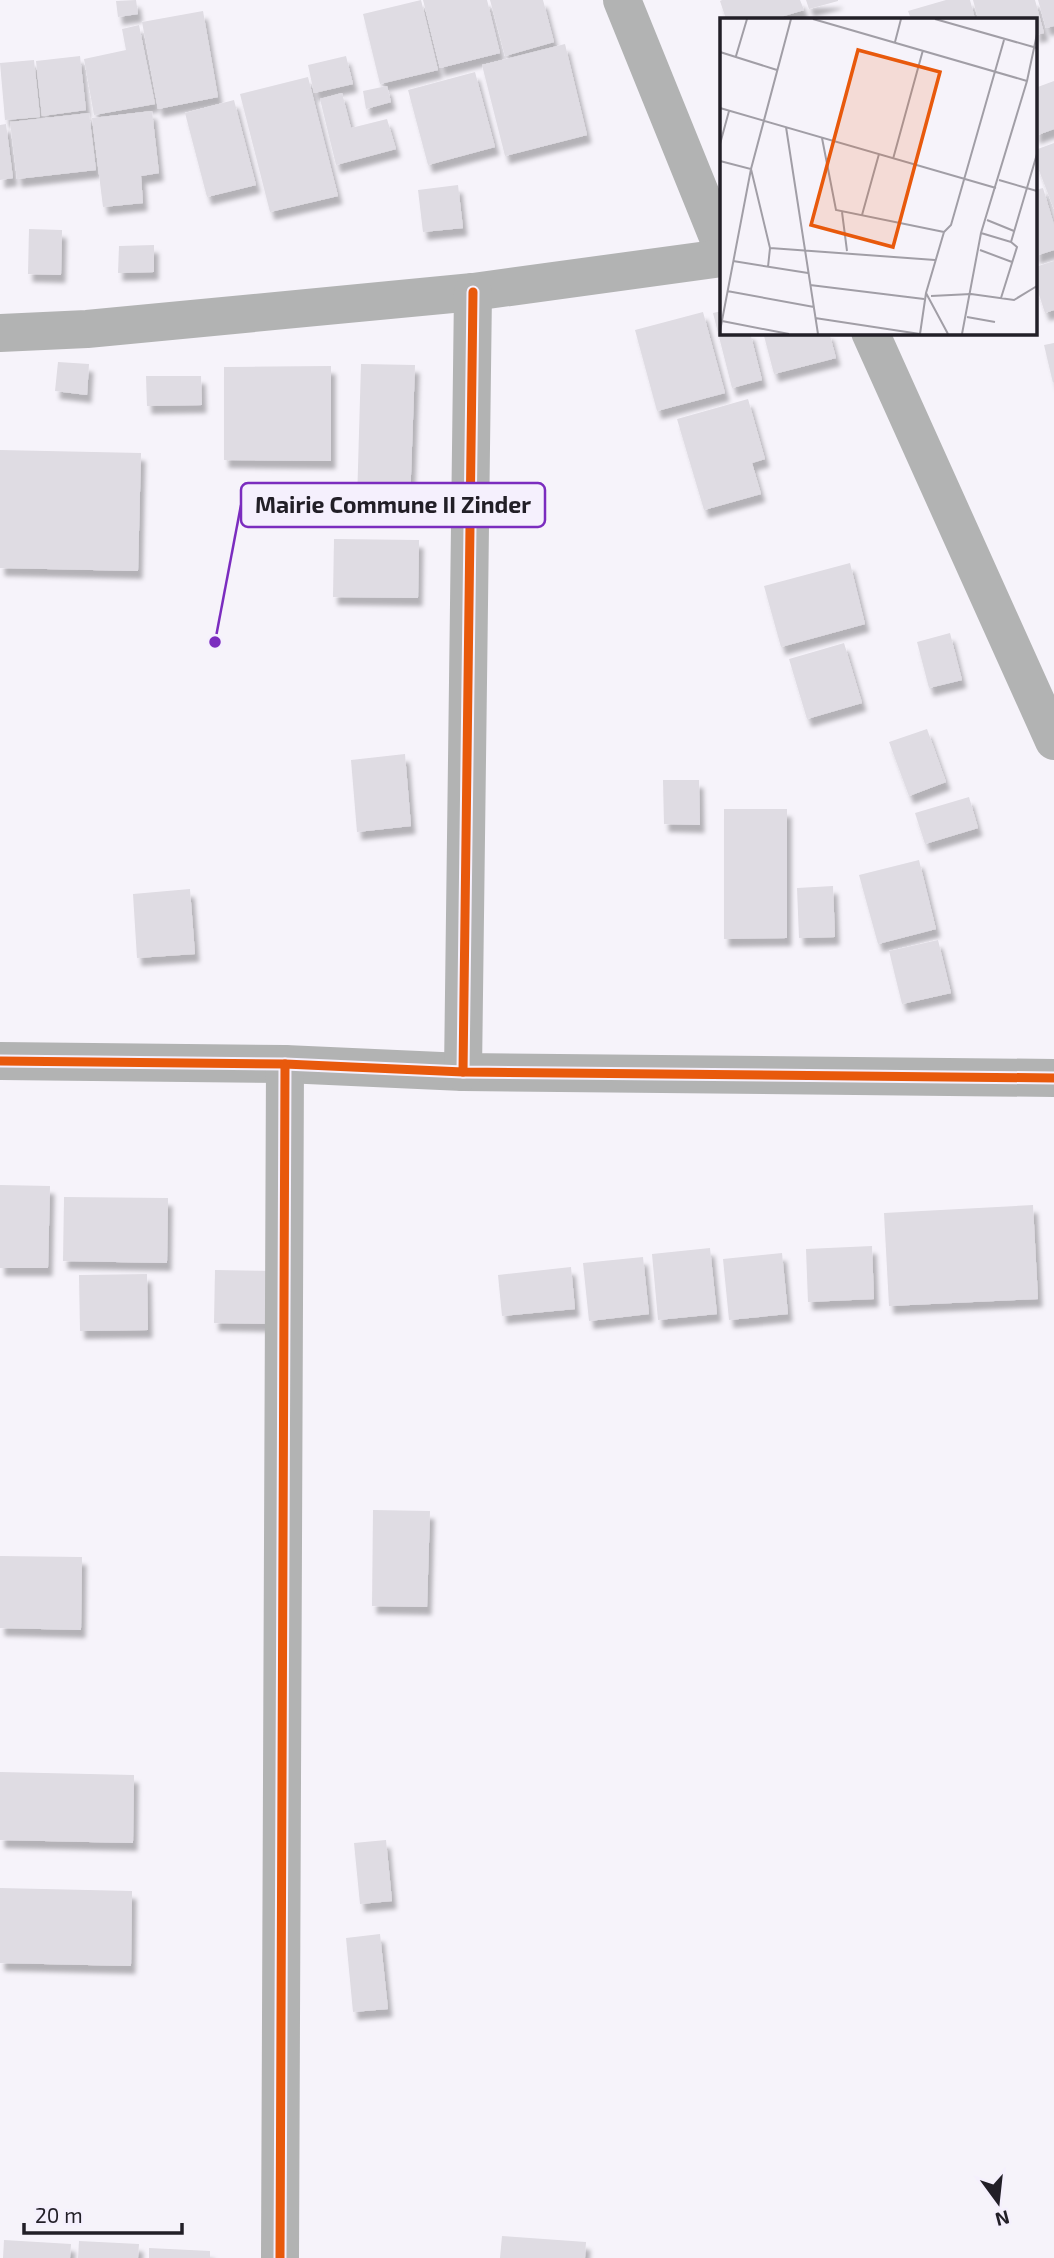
<svg xmlns="http://www.w3.org/2000/svg" width="1054" height="2258" font-family="'Exo 2',sans-serif">
  <style>
    .building { fill: #dfdce3; filter: url(#shadow) }
    .lines { fill: none; stroke-linecap: round; stroke-linejoin: round }
    .minor { stroke: #b2b3b3; stroke-width: 38 }
    .cycleway-casing { stroke: #f5f0fd; stroke-width: 13 }
    .cycleway { stroke: #e8590c; stroke-width: 9 }
    .inset-road { fill: none; stroke: #a19ea6; stroke-width: 2 }
    .view { fill: #e8590c; fill-opacity: 0.15; stroke: #e8590c; stroke-width: 3.5 }
    .inset-edge { fill: none; stroke: #221f27; stroke-width: 3.5 }
    .leader { fill: none; stroke: #7b2cbf; stroke-width: 2.5 }
    .callout-dot { fill: #7b2cbf; stroke: #f5f0fd; stroke-width: 2.5 }
    .callout { fill: #f5f0fd; stroke: #7b2cbf; stroke-width: 2.5 }
    .callout-label { font-size: 23px; text-anchor: middle; font-weight: bold; fill: #221f27 }
  </style>
  <defs>
    <filter id="shadow"><feDropShadow dx="4.5" dy="8" stdDeviation="2" flood-color="#0004"/></filter>
  </defs>
  <rect width="100%" height="100%" fill="#f6f3fa"/>
  <!-- building -->
  <g class="building">
    <path d="M 136,0 L 138,14 L 118,17 L 116,1 Z"/>
    <path d="M 421,0 L 438,70 L 380,84 L 363,14 Z"/>
    <path d="M 423,0 L 487,0 L 500,53 L 440,68 Z"/>
    <path d="M 490,0 L 543,0 L 554,42 L 505,56 Z"/>
    <path d="M 722,0 L 800,0 L 804,10 L 774,19 L 726,19 L 720,1 Z"/>
    <path d="M 806,0 L 838,0 L 838,1 L 809,9 Z"/>
    <path d="M 946,0 L 970,0 L 975,19 L 911,19 L 908,11 Z"/>
    <path d="M 973,0 L 1035,0 L 1044,33 L 1035,35 L 1035,19 L 978,19 Z"/>
    <path d="M 1038,0 L 1054,0 L 1054,26 L 1046,28 Z"/>
    <path d="M 203,11 L 218,97 L 158,109 L 142,22 Z"/>
    <path d="M 139,25 L 155,104 L 94,115 L 84,59 L 126,50 L 122,29 Z"/>
    <path d="M 565,44 L 587,135 L 505,156 L 482,65 Z"/>
    <path d="M 80,56 L 86,110 L 42,116 L 36,61 Z"/>
    <path d="M 346,56 L 353,84 L 314,93 L 308,65 Z"/>
    <path d="M 34,60 L 40,117 L 5,120 L 0,63 Z"/>
    <path d="M 475,72 L 495,147 L 428,165 L 408,90 Z"/>
    <path d="M 308,77 L 338,196 L 270,212 L 240,94 Z"/>
    <path d="M 1054,81 L 1054,129 L 1035,136 L 1035,88 Z"/>
    <path d="M 387,86 L 391,102 L 366,109 L 363,91 Z"/>
    <path d="M 342,93 L 351,128 L 387,119 L 396,149 L 336,165 L 320,99 Z"/>
    <path d="M 234,100 L 256,185 L 207,197 L 185,113 Z"/>
    <path d="M 152,111 L 159,173 L 141,176 L 143,203 L 103,207 L 92,118 Z"/>
    <path d="M 89,113 L 96,170 L 17,179 L 10,122 Z"/>
    <path d="M 6,124 L 13,178 L 0,180 L 0,125 Z"/>
    <path d="M 1054,143 L 1054,209 L 1035,160 L 1035,150 Z"/>
    <path d="M 458,185 L 463,228 L 423,232 L 418,190 Z"/>
    <path d="M 1043,188 L 1054,225 L 1054,250 L 1035,256 L 1035,190 Z"/>
    <path d="M 29,229 L 62,230 L 61,275 L 28,274 Z"/>
    <path d="M 154,245 L 154,272 L 118,273 L 119,246 Z"/>
    <path d="M 1054,261 L 1054,310 L 1045,313 L 1035,282 L 1035,267 Z"/>
    <path d="M 722,311 L 722,332 L 750,332 L 762,380 L 732,388 L 713,313 Z"/>
    <path d="M 703,312 L 725,393 L 657,411 L 635,330 Z"/>
    <path d="M 763,332 L 829,332 L 836,358 L 774,374 Z"/>
    <path d="M 1054,343 L 1054,382 L 1053,383 L 1044,345 Z"/>
    <path d="M 58,362 L 89,364 L 87,395 L 55,391 Z"/>
    <path d="M 361,364 L 415,365 L 410,503 L 357,502 Z"/>
    <path d="M 331,366 L 331,461 L 224,460 L 224,367 Z"/>
    <path d="M 146,376 L 201,376 L 202,405 L 147,406 Z"/>
    <path d="M 748,399 L 765,459 L 752,463 L 761,494 L 704,510 L 677,419 Z"/>
    <path d="M 0,450 L 141,453 L 138,571 L 0,568 Z"/>
    <path d="M 334,539 L 419,540 L 418,598 L 333,597 Z"/>
    <path d="M 850,563 L 865,624 L 781,647 L 764,586 Z"/>
    <path d="M 950,633 L 962,680 L 929,688 L 917,642 Z"/>
    <path d="M 844,643 L 862,703 L 807,719 L 789,659 Z"/>
    <path d="M 927,729 L 946,782 L 909,796 L 889,742 Z"/>
    <path d="M 405,754 L 411,826 L 357,832 L 351,760 Z"/>
    <path d="M 663,780 L 699,780 L 700,825 L 664,824 Z"/>
    <path d="M 969,797 L 978,828 L 925,844 L 915,813 Z"/>
    <path d="M 724,809 L 787,809 L 787,938 L 724,939 Z"/>
    <path d="M 919,860 L 936,929 L 878,944 L 859,875 Z"/>
    <path d="M 833,886 L 835,937 L 799,938 L 797,888 Z"/>
    <path d="M 190,889 L 195,954 L 137,958 L 133,894 Z"/>
    <path d="M 938,940 L 951,993 L 902,1004 L 889,951 Z"/>
    <path d="M 0,1185 L 50,1186 L 48,1268 L 0,1268 Z"/>
    <path d="M 64,1197 L 168,1198 L 167,1263 L 63,1261 Z"/>
    <path d="M 1033,1205 L 1038,1299 L 889,1306 L 884,1213 Z"/>
    <path d="M 872,1246 L 874,1299 L 808,1302 L 806,1249 Z"/>
    <path d="M 710,1248 L 717,1314 L 658,1320 L 652,1254 Z"/>
    <path d="M 782,1253 L 788,1314 L 729,1320 L 723,1259 Z"/>
    <path d="M 643,1257 L 649,1314 L 589,1321 L 583,1263 Z"/>
    <path d="M 571,1267 L 575,1309 L 502,1316 L 498,1275 Z"/>
    <path d="M 215,1270 L 277,1271 L 275,1324 L 214,1323 Z"/>
    <path d="M 147,1274 L 148,1330 L 80,1331 L 79,1275 Z"/>
    <path d="M 373,1510 L 430,1511 L 427,1607 L 372,1606 Z"/>
    <path d="M 0,1556 L 82,1557 L 81,1630 L 0,1628 Z"/>
    <path d="M 0,1772 L 134,1775 L 133,1843 L 0,1840 Z"/>
    <path d="M 386,1840 L 392,1901 L 360,1904 L 354,1843 Z"/>
    <path d="M 0,1888 L 132,1891 L 131,1966 L 0,1963 Z"/>
    <path d="M 380,1934 L 388,2009 L 353,2012 L 346,1938 Z"/>
    <path d="M 502,2236 L 586,2242 L 585,2258 L 500,2258 Z"/>
    <path d="M 4,2240 L 71,2244 L 70,2258 L 3,2258 Z"/>
    <path d="M 79,2241 L 139,2244 L 138,2258 L 78,2258 Z"/>
    <path d="M 149,2248 L 210,2251 L 210,2258 L 149,2258 Z"/>
  </g>
  <g class="lines">
    <!-- minor -->
    <g class="minor">
      <path d="M 622,0 L 722,247"/>
      <path d="M 870,332 L 1054,741"/>
      <path d="M 0,333 L 87,329 L 473,292 L 722,258"/>
      <path d="M 0,1061 L 285,1064 L 463,1072 L 1054,1078"/>
      <path d="M 463,1072 L 473,292"/>
      <path d="M 280,2258 L 285,1064"/>
    </g>
    <!-- cycleway casing -->
    <g class="cycleway-casing">
      <g id="cycleway">
        <path d="M 0,1061 L 285,1064 L 463,1072 L 1054,1078"/>
        <path d="M 463,1072 L 473,292"/>
        <path d="M 280,2258 L 285,1064"/>
      </g>
    </g>
    <!-- cycleway -->
    <use href="#cycleway" class="cycleway"/>
  </g>
  <!-- overview -->
  <g transform="translate(720 18)">
    <rect width="317" height="317" fill="#f6f3fa"/>
    <path class="inset-road" d="M 93,1 L 307,63M 215,1 L 317,30M 175,24 L 181,1M 0,34 L 57,52M 16,38 L 27,1M 0,90 L 276,170M 66,109 L 98,316M 102,120 L 116,192 L 224,214M 0,126 L 9,93M 173,141 L 203,32M 0,143 L 31,151 L 50,230 L 48,249M 279,162 L 317,173M 122,194 L 127,233M 142,197 L 159,136M 267,202 L 294,213M 261,215 L 291,224 L 317,136M 50,230 L 215,242M 260,232 L 292,244M 13,243 L 88,255M 90,267 L 204,281M 7,273 L 94,289M 206,275 L 228,316M 211,278 L 251,276 L 294,282 L 317,268M 281,280 L 297,229 L 291,224M 247,299 L 275,304M 95,300 L 200,316M 2,303 L 69,316M 0,313 L 31,151 L 71,1M 200,316 L 206,275 L 224,214 L 231,207 L 284,22M 242,316 L 261,215 L 307,63 L 317,16"/>
    <path class="view" d="M 138,32 L 220,54 L 173,229 L 91,207 Z"/>
    <rect width="317" height="317" class="inset-edge"/>
  </g>
  <!-- callouts -->
  <path class="leader" d="M215 642L241 505"/>
  <circle class="callout-dot" cx="215" cy="642" r="7"/>
  <rect class="callout" x="241" y="483" width="304" height="44" rx="7"/>
  <g class="callout-label">
    <text x="393" y="513">Mairie Commune II Zinder</text>
  </g>
  <!-- north arrow -->
  <g transform="translate(998 2202) rotate(165)" stroke="#f5f0fd" stroke-width="5" paint-order="stroke">
  <path d="M0-5L12 26L0 18L-12 26Z" fill="#221f27"/>
  <text y="-10" font-size="19" font-weight="bold" text-anchor="middle" fill="#221f27">N</text>
  </g>
  <!-- scale -->
  <path d="M24 2223v10h158v-10" fill="none" stroke="#221f27" stroke-width="3.5"/>
  <text x="35" y="2223" font-size="21" fill="#221f27" stroke="#f5f0fd" stroke-width="5" paint-order="stroke">20 m</text>
</svg>
